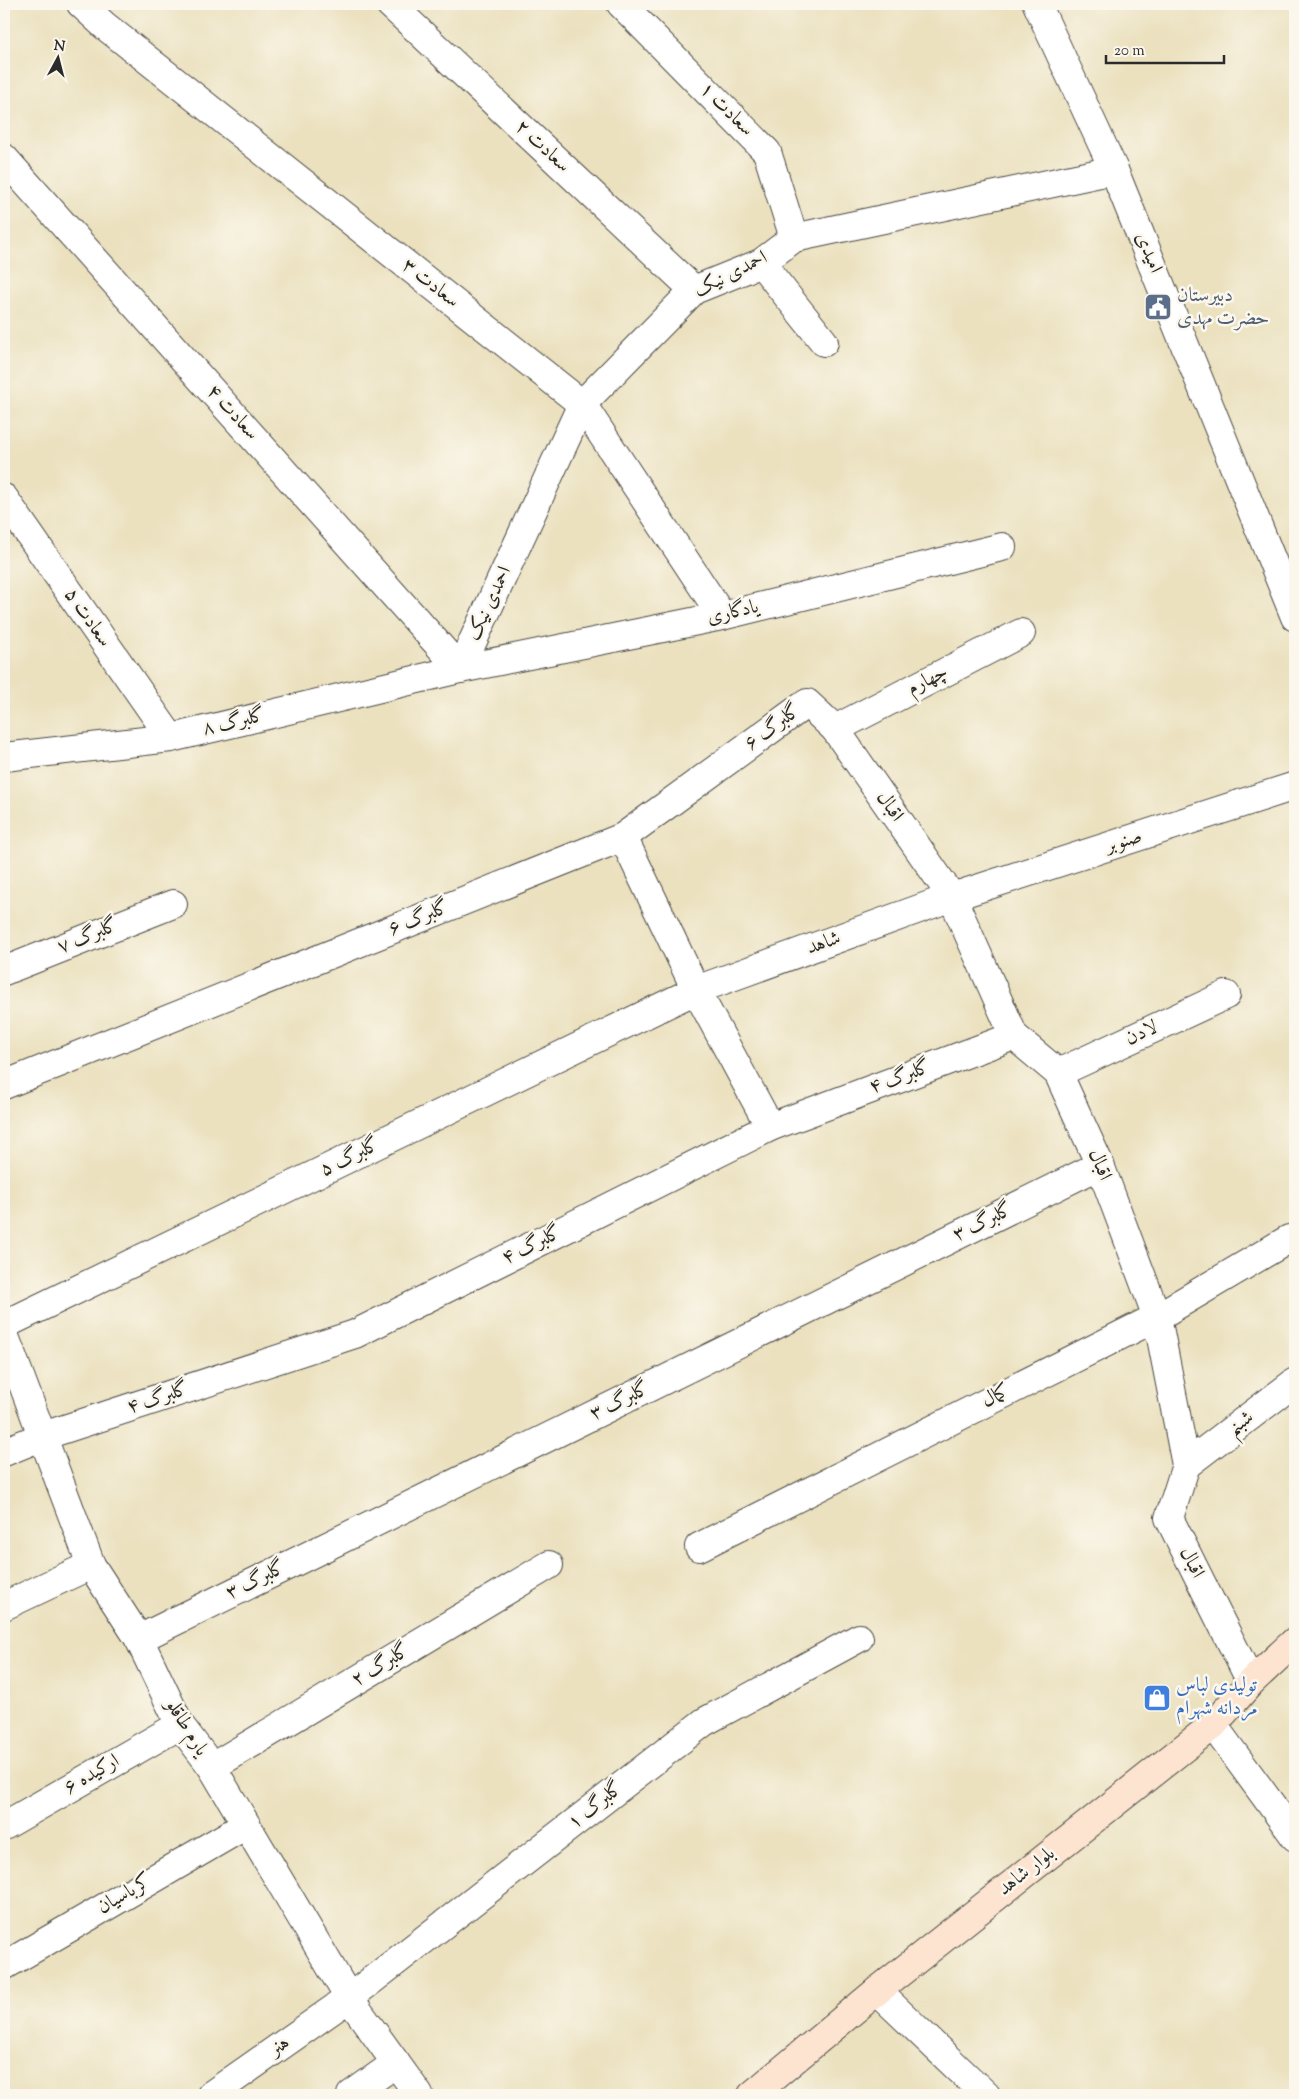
<svg xmlns="http://www.w3.org/2000/svg" width="1299" height="2099" font-family="'Sorts Mill Goudy',Amiri,serif">
  <style>
    .lines { fill: none; stroke-linecap: round; stroke-linejoin: round }
    .street-casing { stroke: #484641; stroke-width: 30 }
    .secondary-casing { stroke: #484641; stroke-width: 30 }
    .street { stroke: #fff; stroke-width: 28 }
    .secondary { stroke: #fde4d1; stroke-width: 28 }
    .labels { text-anchor: middle; dominant-baseline: central; stroke-width: 5; stroke-linejoin: round; paint-order: stroke }
    .street-label { font-size: 20px; fill: #2b2b2b; stroke: #fbf7ec }
    .service-label { font-size: 20px; fill: #4e5e75; stroke: #fbf7ec; text-anchor: start }
    .shop-label { font-size: 20px; fill: #366cbe; stroke: #fbf7ec; text-anchor: start }
  </style>
  <rect width="100%" height="100%" fill="#fbf7ec"/>
  <filter id="ink" filterUnits="userSpaceOnUse"><feTurbulence type="fractalNoise" baseFrequency=".02" numOctaves="2"/><feDisplacementMap in="SourceGraphic" scale="10" xChannelSelector="R" yChannelSelector="G"/><feConvolveMatrix kernelMatrix="1 2 1 2 8 2 1 2 1" color-interpolation-filters="sRGB"/></filter>
  <filter id="wash" filterUnits="userSpaceOnUse"><feTurbulence type="fractalNoise" baseFrequency=".0096" numOctaves="4" result="noise"/><feDisplacementMap in="SourceGraphic" scale="20" xChannelSelector="R" yChannelSelector="G"/><feGaussianBlur stdDeviation="1.12" result="paint"/><feColorMatrix in="noise" values="0 0 0 0 0 0 0 0 0 0 0 0 0 0 0 0 0 1.4 0 .05"/><feComposite in="paint" operator="in"/></filter>
  <g filter="url(#wash)">
    <rect width="100%" height="100%" fill="#ebe1bf"/>
  </g>
  <g filter="url(#ink)">
    <g class="lines">
      <!-- street casing -->
      <g class="street-casing">
        <g id="street">
          <path d="M 81,4 L 105,26 L 582,404 L 722,616"/>
          <path d="M 390,4 L 694,290"/>
          <path d="M 621,4 L 767,152 L 794,238"/>
          <path d="M 1037,4 L 1114,170 L 1295,617"/>
          <path d="M 4,158 L 460,669"/>
          <path d="M 761,263 L 824,342"/>
          <path d="M 4,498 L 171,738"/>
          <path d="M 460,669 L 582,404 L 694,290 L 761,263 L 794,238 L 1114,170"/>
          <path d="M 835,729 L 1021,633"/>
          <path d="M 4,757 L 171,738 L 460,669 L 722,616 L 1002,547"/>
          <path d="M 623,837 L 696,990 L 770,1127"/>
          <path d="M 4,971 L 173,904"/>
          <path d="M 1058,1073 L 1226,995"/>
          <path d="M 4,1085 L 623,837 L 807,703 L 835,729 L 952,897 L 1014,1036 L 1058,1073 L 1100,1165 L 1157,1317 L 1186,1465 L 1169,1518 L 1251,1682"/>
          <path d="M 4,1325 L 696,990 L 952,897 L 1295,786"/>
          <path d="M 4,1334 L 91,1565 L 139,1639 L 180,1725 L 212,1767 L 349,1998 L 419,2095"/>
          <path d="M 4,1452 L 43,1436 L 355,1334 L 770,1127 L 1014,1036"/>
          <path d="M 1186,1465 L 1295,1382"/>
          <path d="M 699,1547 L 1157,1317 L 1289,1239"/>
          <path d="M 4,1606 L 91,1565"/>
          <path d="M 139,1639 L 1100,1165"/>
          <path d="M 1213,1725 L 1295,1837"/>
          <path d="M 212,1767 L 549,1565"/>
          <path d="M 4,1826 L 180,1725"/>
          <path d="M 4,1966 L 246,1825"/>
          <path d="M 877,1991 L 986,2095"/>
          <path d="M 211,2095 L 349,1998 L 704,1722 L 859,1638"/>
          <path d="M 351,2095 L 396,2063"/>
        </g>
      </g>
      <!-- secondary casing -->
      <g class="secondary-casing">
        <path id="secondary" d="M 752,2095 L 877,1991 L 1213,1725 L 1251,1682 L 1295,1641"/>
      </g>
      <!-- street -->
      <use href="#street" class="street"/>
      <!-- secondary -->
      <use href="#secondary" class="secondary"/>
    </g>
  </g>
  <!-- icons -->
  <defs>
    <g id="civic-square" transform="scale(1.4375)"><rect x="-9" y="-9" width="18" height="18" rx="4" fill="#5c6f8a" stroke="#fbf7ec"/><path d="M-.6-6.5H3V-4.5H.6V-3L4-1V1h2V6H-6V1h2V-1L-.6-3ZM-1.2 2.5V6h2.4V2.5Z" fill="#fff"/></g>
    <g id="shop-square" transform="scale(1.4375)"><rect x="-9" y="-9" width="18" height="18" rx="4" fill="#3f7fe0" stroke="#fbf7ec"/><path d="M-5-2.5h2.3a2.7 3.5 0 0 1 5.4 0H5L5.5 6h-11ZM-1.5-2.5h3a1.5 2.3 0 0 0-3 0Z" fill="#fff"/></g>
  </defs>
  <g fill-rule="evenodd">
    <use href="#civic-square" x="1158" y="307"/>
    <use href="#shop-square" x="1157" y="1698"/>
  </g>
  <g class="labels">
    <!-- street labels -->
    <g class="street-label">
      <text transform="translate(726 110) rotate(45)">سعادت ۱</text>
      <text transform="translate(542 147) rotate(43)">سعادت ۲</text>
      <text transform="translate(1148 253) rotate(68)">امیدی</text>
      <text transform="translate(731 275) rotate(-27)">احمدی نیک</text>
      <text transform="translate(430 284) rotate(38)">سعادت ۳</text>
      <text transform="translate(232 413) rotate(48)">سعادت ۴</text>
      <text transform="translate(490 604) rotate(-65)">احمدی نیک</text>
      <text transform="translate(733 613) rotate(-13)">یادگاری</text>
      <text transform="translate(87 618) rotate(55)">سعادت ۵</text>
      <text transform="translate(928 681) rotate(-27)">چهارم</text>
      <text transform="translate(234 723) rotate(-13)">گلبرگ ۸</text>
      <text transform="translate(773 728) rotate(-36)">گلبرگ ۶</text>
      <text transform="translate(889 807) rotate(55)">اقبال</text>
      <text transform="translate(1124 842) rotate(-18)">صنوبر</text>
      <text transform="translate(419 919) rotate(-22)">گلبرگ ۶</text>
      <text transform="translate(88 937) rotate(-22)">گلبرگ ۷</text>
      <text transform="translate(824 944) rotate(-20)">شاهد</text>
      <text transform="translate(1142 1034) rotate(-25)">لادن</text>
      <text transform="translate(900 1078) rotate(-20)">گلبرگ ۴</text>
      <text transform="translate(350 1158) rotate(-26)">گلبرگ ۵</text>
      <text transform="translate(1099 1165) rotate(67)">اقبال</text>
      <text transform="translate(983 1223) rotate(-26)">گلبرگ ۳</text>
      <text transform="translate(532 1246) rotate(-26)">گلبرگ ۴</text>
      <text transform="translate(996 1397) rotate(-27)">کمال</text>
      <text transform="translate(158 1399) rotate(-18)">گلبرگ ۴</text>
      <text transform="translate(620 1402) rotate(-26)">گلبرگ ۳</text>
      <text transform="translate(1241 1424) rotate(-37)">شبنم</text>
      <text transform="translate(1191 1563) rotate(63)">اقبال</text>
      <text transform="translate(256 1581) rotate(-26)">گلبرگ ۳</text>
      <text transform="translate(381 1666) rotate(-31)">گلبرگ ۲</text>
      <text transform="translate(186 1728) rotate(58)">یارم طاقلو</text>
      <text transform="translate(92 1775) rotate(-30)">ارکیده ۶</text>
      <text transform="translate(596 1806) rotate(-38)">گلبرگ ۱</text>
      <text transform="translate(1027 1872) rotate(-38)">بلوار شاهد</text>
      <text transform="translate(125 1895) rotate(-30)">کرباسیان</text>
      <text transform="translate(280 2047) rotate(-35)">هنر</text>
    </g>
    <!-- service labels -->
    <g class="service-label">
      <text x="1177" y="296">دبیرستان<tspan x="1177" dy="23">حضرت مهدی</tspan></text>
    </g>
    <!-- shop labels -->
    <g class="shop-label">
      <text x="1176" y="1686">تولیدی لباس<tspan x="1176" dy="23">مردانه شهرام</tspan></text>
    </g>
  </g>
  <!-- margin -->
  <rect width="1299" height="2099" fill="none" stroke="#fbf7ec" stroke-width="20"/>
  <!-- north arrow -->
  <g transform="translate(58 58) rotate(7)" stroke="#fbf7ec" stroke-width="4" paint-order="stroke">
  <path d="M0-4L9 19L0 12L-9 19Z" fill="#2b2b2b"/>
  <text y="-8" font-size="14" font-weight="bold" text-anchor="middle" fill="#2b2b2b">N</text>
  </g>
  <!-- scale -->
  <path d="M1106 55v8h118v-8" fill="none" stroke="#2b2b2b" stroke-width="2.5"/>
  <text x="1114" y="55" font-size="15" fill="#2b2b2b" stroke="#fbf7ec" stroke-width="4" paint-order="stroke">20 m</text>
</svg>
